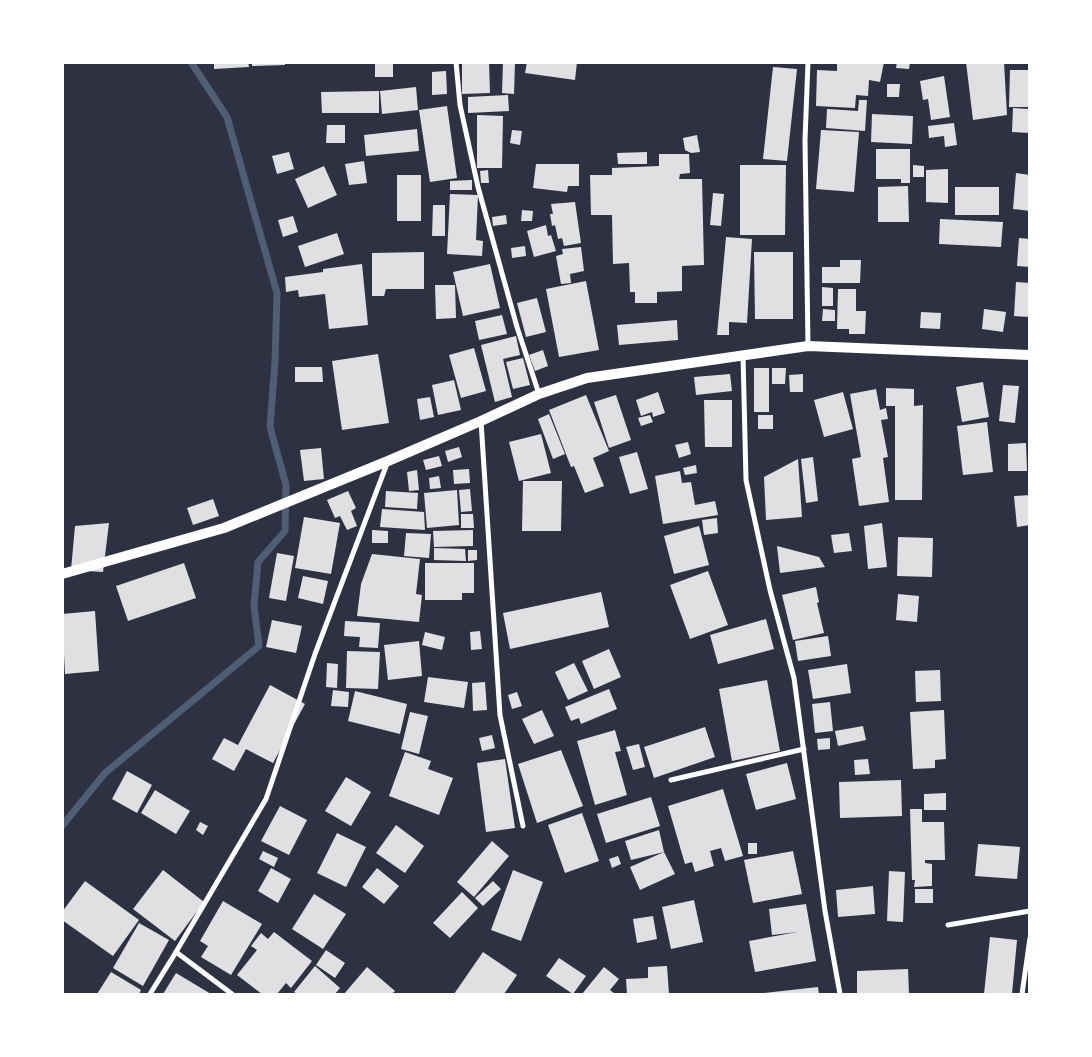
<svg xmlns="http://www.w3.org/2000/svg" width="1092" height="1057" font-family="Bitter,serif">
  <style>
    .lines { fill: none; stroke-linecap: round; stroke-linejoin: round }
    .stream { stroke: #4f5d75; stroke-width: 7 }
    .building { fill: #e0e0e3 }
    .minor { stroke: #fff; stroke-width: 5 }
    .secondary { stroke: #fff; stroke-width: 10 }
  </style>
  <rect width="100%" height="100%" fill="#2d3142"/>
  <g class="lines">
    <!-- stream -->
    <path class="stream" d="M 62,826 L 105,773 L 259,646 L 254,606 L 258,562 L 285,531 L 286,485 L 270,427 L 275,362 L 277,293 L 227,117 L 191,62"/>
  </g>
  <!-- building -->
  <g class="building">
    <path d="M 214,62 L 248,62 L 249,67 L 214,69 Z"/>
    <path d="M 252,62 L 285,62 L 285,65 L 252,66 Z"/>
    <rect x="375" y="62" width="18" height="15"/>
    <path d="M 462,62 L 489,62 L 490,93 L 462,94 Z"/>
    <path d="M 503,62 L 515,62 L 514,94 L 502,93 Z"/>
    <path d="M 527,62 L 577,62 L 575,80 L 525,73 Z"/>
    <path d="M 837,62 L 884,62 L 880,82 L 869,80 L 868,96 L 856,95 L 855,108 L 816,106 L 817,70 L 837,71 Z"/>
    <path d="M 897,62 L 910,62 L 909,69 L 896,68 Z"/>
    <path d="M 966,62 L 1004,62 L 1007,115 L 973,120 Z"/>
    <path d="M 773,67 L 797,69 L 787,161 L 763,159 Z"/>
    <path d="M 1010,70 L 1030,70 L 1030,107 L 1009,107 Z"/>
    <path d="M 446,71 L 447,94 L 432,95 L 432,72 Z"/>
    <path d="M 944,76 L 950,117 L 931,120 L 928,99 L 923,100 L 920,81 Z"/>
    <path d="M 887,84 L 900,84 L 899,97 L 887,97 Z"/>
    <path d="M 416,87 L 418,110 L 382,114 L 380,91 Z"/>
    <path d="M 379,91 L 379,113 L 322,113 L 321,92 Z"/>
    <path d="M 508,95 L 509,111 L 468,113 L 468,97 Z"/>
    <path d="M 859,100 L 867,100 L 865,131 L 826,128 L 827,109 L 858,111 Z"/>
    <path d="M 447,106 L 457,178 L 430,182 L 419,110 Z"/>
    <path d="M 1013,108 L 1030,109 L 1030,133 L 1012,132 Z"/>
    <path d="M 872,114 L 913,116 L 912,144 L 871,142 Z"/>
    <path d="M 477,115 L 503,116 L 502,168 L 477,168 Z"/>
    <path d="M 954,123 L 957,145 L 945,147 L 944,136 L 929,138 L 928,126 Z"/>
    <path d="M 327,125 L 345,125 L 345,143 L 326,143 Z"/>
    <path d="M 417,129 L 419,151 L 366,156 L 364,135 Z"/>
    <path d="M 512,130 L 522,131 L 520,145 L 510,143 Z"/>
    <path d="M 821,130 L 859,132 L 854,192 L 816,189 Z"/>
    <path d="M 697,135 L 700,152 L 691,153 L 685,150 L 683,138 Z"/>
    <path d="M 876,149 L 910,149 L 910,183 L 901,183 L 901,179 L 876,179 Z"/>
    <path d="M 289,152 L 294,169 L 277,174 L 272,156 Z"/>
    <path d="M 647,152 L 647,164 L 618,164 L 617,153 Z"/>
    <path d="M 659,154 L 689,154 L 690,173 L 680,174 L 679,179 L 702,179 L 704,265 L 682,266 L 682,291 L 657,292 L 657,303 L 635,303 L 635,292 L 630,292 L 629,263 L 613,264 L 612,215 L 591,215 L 590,175 L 612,175 L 612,168 L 659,166 Z"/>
    <path d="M 364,161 L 367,183 L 349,185 L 345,164 Z"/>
    <path d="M 536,164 L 579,164 L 579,186 L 568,186 L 567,192 L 533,188 Z"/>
    <path d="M 740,165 L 786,165 L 785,235 L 740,235 Z"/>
    <path d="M 913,165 L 924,166 L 924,177 L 913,177 Z"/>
    <path d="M 324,166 L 337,195 L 308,208 L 295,179 Z"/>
    <path d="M 948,169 L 948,203 L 926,202 L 926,170 Z"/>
    <path d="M 488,170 L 489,183 L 481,183 L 480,171 Z"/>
    <path d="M 1016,173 L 1030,175 L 1030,211 L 1013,209 Z"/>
    <rect x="397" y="175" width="24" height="46"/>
    <path d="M 472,180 L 472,190 L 450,190 L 450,181 Z"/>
    <path d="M 908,186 L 909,222 L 878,222 L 878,187 Z"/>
    <rect x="955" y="187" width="44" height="28"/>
    <path d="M 713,193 L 724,194 L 721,226 L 710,225 Z"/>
    <path d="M 450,194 L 478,195 L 476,240 L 483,241 L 482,256 L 447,254 Z"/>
    <path d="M 575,202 L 581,243 L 564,246 L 562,238 L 558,239 L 555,225 L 552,226 L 550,214 L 553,214 L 551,204 Z"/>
    <path d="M 433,205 L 445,205 L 445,236 L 432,236 Z"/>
    <path d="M 522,210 L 533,211 L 532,221 L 521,221 Z"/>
    <path d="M 506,215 L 507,224 L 493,226 L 492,217 Z"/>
    <path d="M 293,216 L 298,232 L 283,237 L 278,220 Z"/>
    <path d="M 940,219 L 1003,222 L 1001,247 L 939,244 Z"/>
    <path d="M 546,225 L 548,236 L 551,235 L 556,251 L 534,257 L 527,231 Z"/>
    <path d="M 337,233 L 344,254 L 305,267 L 298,246 Z"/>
    <path d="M 726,237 L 752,239 L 747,323 L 729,322 L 729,335 L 717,335 Z"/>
    <path d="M 1019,238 L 1030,239 L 1030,267 L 1017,266 Z"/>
    <path d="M 525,246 L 526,256 L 512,258 L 511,248 Z"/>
    <path d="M 581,247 L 584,271 L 570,274 L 571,283 L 561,284 L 556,256 L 563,254 L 562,249 Z"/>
    <path d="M 424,252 L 424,289 L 386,289 L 384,296 L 372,296 L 372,253 Z"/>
    <path d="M 754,252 L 793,252 L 793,319 L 755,319 Z"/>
    <path d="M 840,260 L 861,260 L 860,283 L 822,283 L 822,267 L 840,267 Z"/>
    <path d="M 362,264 L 368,325 L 329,329 L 325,294 L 299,297 L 298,290 L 286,292 L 285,277 L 323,272 L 323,269 Z"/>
    <path d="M 490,264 L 500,308 L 463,316 L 453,272 Z"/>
    <path d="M 586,281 L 599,350 L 559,357 L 546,289 Z"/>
    <path d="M 1016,282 L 1030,283 L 1030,317 L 1014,316 Z"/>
    <path d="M 435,285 L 455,285 L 456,318 L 436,319 Z"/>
    <path d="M 822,287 L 833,288 L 833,306 L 822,306 Z"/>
    <path d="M 838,289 L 856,289 L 856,311 L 866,311 L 865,334 L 849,334 L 849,329 L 837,329 Z"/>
    <path d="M 537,298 L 546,332 L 526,337 L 517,303 Z"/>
    <path d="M 823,309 L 835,310 L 835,321 L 822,321 Z"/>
    <path d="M 984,309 L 1006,312 L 1003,332 L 982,329 Z"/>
    <path d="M 921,312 L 941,313 L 940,329 L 920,328 Z"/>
    <path d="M 502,315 L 507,334 L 479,340 L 475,321 Z"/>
    <path d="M 677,320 L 678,340 L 619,345 L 617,325 Z"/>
    <path d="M 516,336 L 520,355 L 503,359 L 512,397 L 495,402 L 481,345 Z"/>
    <path d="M 474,348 L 486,391 L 461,398 L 449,355 Z"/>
    <path d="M 543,350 L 548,366 L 535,371 L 529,355 Z"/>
    <path d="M 378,354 L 389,423 L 342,430 L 332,361 Z"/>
    <path d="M 523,358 L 530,385 L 513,389 L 506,362 Z"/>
    <path d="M 295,367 L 322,367 L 323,382 L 295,382 Z"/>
    <rect x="754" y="368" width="15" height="44"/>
    <path d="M 772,368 L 786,368 L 785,384 L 772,384 Z"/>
    <path d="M 730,374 L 732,391 L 696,395 L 694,377 Z"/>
    <path d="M 803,374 L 803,392 L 790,392 L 789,375 Z"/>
    <path d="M 454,380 L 461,410 L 438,415 L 432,385 Z"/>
    <path d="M 983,382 L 989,417 L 962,422 L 956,387 Z"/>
    <path d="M 1003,385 L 1019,386 L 1015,423 L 999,421 Z"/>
    <path d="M 886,388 L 914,389 L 914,406 L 923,405 L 922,500 L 895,500 L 895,406 L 886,406 Z"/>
    <path d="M 876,389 L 880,410 L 886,408 L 888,419 L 881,420 L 888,457 L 883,458 L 889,502 L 859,506 L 852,459 L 861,457 L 850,394 Z"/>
    <path d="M 658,392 L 665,413 L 653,417 L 652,412 L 641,416 L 636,400 Z"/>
    <path d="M 843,392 L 853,429 L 824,437 L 814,400 Z"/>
    <path d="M 586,395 L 609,451 L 593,458 L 604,486 L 585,493 L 574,466 L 571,467 L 549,410 Z"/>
    <path d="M 616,395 L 631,440 L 609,448 L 594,402 Z"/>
    <path d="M 430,397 L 434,417 L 420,420 L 417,399 Z"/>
    <path d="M 704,400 L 732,400 L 732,447 L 705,447 Z"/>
    <path d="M 549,414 L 565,454 L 553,459 L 538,419 Z"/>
    <path d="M 650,415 L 653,422 L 641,426 L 638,418 Z"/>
    <rect x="758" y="415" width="15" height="14"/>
    <path d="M 987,422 L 993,472 L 963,475 L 957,426 Z"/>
    <path d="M 541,434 L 551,473 L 519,481 L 509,442 Z"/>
    <path d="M 688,442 L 691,454 L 679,458 L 675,445 Z"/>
    <path d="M 1026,443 L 1027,471 L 1008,471 L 1008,444 Z"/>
    <path d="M 459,447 L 462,457 L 448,462 L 445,451 Z"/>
    <path d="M 321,448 L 324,479 L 304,481 L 300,450 Z"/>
    <path d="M 637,452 L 648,489 L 630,494 L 619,457 Z"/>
    <path d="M 439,456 L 442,466 L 426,470 L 423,460 Z"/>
    <path d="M 813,457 L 818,501 L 806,503 L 801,459 Z"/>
    <path d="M 798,459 L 802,517 L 766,520 L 764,477 Z"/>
    <path d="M 696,465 L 697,473 L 685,475 L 683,468 Z"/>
    <path d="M 469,469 L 470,483 L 454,484 L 453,470 Z"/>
    <path d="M 417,470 L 419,490 L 409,491 L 407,472 Z"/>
    <path d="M 680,471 L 682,483 L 691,482 L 695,505 L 715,501 L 718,515 L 663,524 L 655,476 Z"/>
    <path d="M 439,476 L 441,488 L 430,489 L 429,478 Z"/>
    <path d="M 523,481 L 562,481 L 561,531 L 522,531 Z"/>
    <path d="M 470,489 L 472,511 L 461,512 L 459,490 Z"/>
    <path d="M 457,490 L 459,525 L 427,528 L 424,493 Z"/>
    <path d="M 348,491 L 356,508 L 351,511 L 357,526 L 347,530 L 340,516 L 335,518 L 327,500 Z"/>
    <path d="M 386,491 L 418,493 L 417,509 L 385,507 Z"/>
    <path d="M 1030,495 L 1030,525 L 1017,527 L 1014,496 Z"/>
    <path d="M 213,499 L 219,516 L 193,525 L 187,508 Z"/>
    <path d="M 382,509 L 424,512 L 425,530 L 380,527 Z"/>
    <path d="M 461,514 L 473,514 L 474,528 L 461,528 Z"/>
    <path d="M 304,517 L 340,523 L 331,574 L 295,568 Z"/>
    <path d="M 717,518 L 718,533 L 704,535 L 702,520 Z"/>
    <path d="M 109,523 L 103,572 L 71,570 L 75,526 Z"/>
    <path d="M 882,523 L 887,567 L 868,569 L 864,526 Z"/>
    <path d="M 699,526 L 709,565 L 674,574 L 664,536 Z"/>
    <path d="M 372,530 L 388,531 L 388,543 L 372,543 Z"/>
    <path d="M 473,530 L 473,546 L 434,547 L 433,531 Z"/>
    <path d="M 406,533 L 431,534 L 429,558 L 404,556 Z"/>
    <path d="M 849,533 L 852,551 L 834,553 L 831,535 Z"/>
    <path d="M 898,537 L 933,538 L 932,577 L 897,576 Z"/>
    <path d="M 777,546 L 819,557 L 825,567 L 780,573 Z"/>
    <path d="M 434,548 L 465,549 L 466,561 L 434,560 Z"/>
    <path d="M 468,550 L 477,550 L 477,560 L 468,561 Z"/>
    <path d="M 277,553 L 294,556 L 286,601 L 269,598 Z"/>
    <path d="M 372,554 L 420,559 L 416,594 L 422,595 L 419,622 L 357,616 L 361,584 Z"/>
    <path d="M 184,563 L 196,598 L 128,621 L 116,586 Z"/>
    <path d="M 425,563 L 474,563 L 474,593 L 462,593 L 462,600 L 425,600 Z"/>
    <path d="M 708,571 L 728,625 L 690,639 L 670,585 Z"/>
    <path d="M 303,576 L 328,581 L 323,604 L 298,598 Z"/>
    <path d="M 816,587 L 819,602 L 817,603 L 824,633 L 793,640 L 782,595 Z"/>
    <path d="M 601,592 L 609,627 L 510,649 L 503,613 Z"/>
    <path d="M 898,594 L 919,596 L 917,622 L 896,620 Z"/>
    <path d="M 95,611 L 99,671 L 65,674 L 62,614 Z"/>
    <path d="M 766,619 L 774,649 L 718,664 L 710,635 Z"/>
    <path d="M 272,620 L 302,626 L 296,653 L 266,647 Z"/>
    <path d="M 345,621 L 380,623 L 378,648 L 359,647 L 360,637 L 344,636 Z"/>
    <path d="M 480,631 L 482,649 L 471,650 L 470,632 Z"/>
    <path d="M 425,632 L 445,637 L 442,650 L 422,645 Z"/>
    <path d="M 828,636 L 831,656 L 798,661 L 795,641 Z"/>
    <path d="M 419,641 L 422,676 L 388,680 L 384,645 Z"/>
    <path d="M 609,649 L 621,677 L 594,689 L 582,661 Z"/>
    <path d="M 347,651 L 380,652 L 378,689 L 346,688 Z"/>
    <path d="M 327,663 L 338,664 L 337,688 L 326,687 Z"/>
    <path d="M 574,663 L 588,691 L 568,700 L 555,672 Z"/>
    <path d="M 847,664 L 851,693 L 813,699 L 808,670 Z"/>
    <path d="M 940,670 L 941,701 L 916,702 L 915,671 Z"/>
    <path d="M 428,677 L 468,682 L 464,708 L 424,702 Z"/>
    <path d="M 767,680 L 780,751 L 732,761 L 719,689 Z"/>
    <path d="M 485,682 L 487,710 L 473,711 L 472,683 Z"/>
    <path d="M 270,685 L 305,704 L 273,763 L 246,749 L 234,771 L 212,759 L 224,738 L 238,745 Z"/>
    <path d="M 609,689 L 617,709 L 581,724 L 579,718 L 571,721 L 565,707 Z"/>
    <path d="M 333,690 L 349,692 L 348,707 L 331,706 Z"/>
    <path d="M 355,691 L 407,704 L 400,734 L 348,721 Z"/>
    <path d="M 517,692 L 522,706 L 512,709 L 508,695 Z"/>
    <path d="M 830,702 L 833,731 L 815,733 L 812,704 Z"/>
    <path d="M 542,710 L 554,736 L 534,744 L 522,719 Z"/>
    <path d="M 944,710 L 946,759 L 935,760 L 935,768 L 913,769 L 910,712 Z"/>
    <path d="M 410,712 L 428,716 L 419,754 L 401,749 Z"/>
    <path d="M 863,726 L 866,740 L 838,746 L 835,731 Z"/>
    <path d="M 705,727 L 715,757 L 654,778 L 644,747 Z"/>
    <path d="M 615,730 L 621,751 L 615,752 L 627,795 L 595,805 L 577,741 Z"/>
    <path d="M 492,735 L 495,748 L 482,751 L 479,738 Z"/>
    <path d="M 830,738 L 830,749 L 818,750 L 817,739 Z"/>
    <path d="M 639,744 L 645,767 L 633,770 L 626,747 Z"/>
    <path d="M 561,750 L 583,806 L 537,823 L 518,764 Z"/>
    <path d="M 405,752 L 431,761 L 428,769 L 453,778 L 439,815 L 389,796 Z"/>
    <path d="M 505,759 L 515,828 L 486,832 L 477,763 Z"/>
    <path d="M 868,759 L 870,774 L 855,775 L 854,760 Z"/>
    <path d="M 787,763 L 796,799 L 756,810 L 746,774 Z"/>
    <path d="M 127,771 L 152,785 L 137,813 L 112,799 Z"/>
    <path d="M 346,777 L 371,792 L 351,826 L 325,811 Z"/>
    <path d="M 901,780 L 902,816 L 840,818 L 839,782 Z"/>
    <path d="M 723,789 L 743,856 L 725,861 L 721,848 L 710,851 L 714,866 L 695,872 L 692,862 L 685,864 L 668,806 Z"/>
    <path d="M 155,790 L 190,811 L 176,834 L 141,813 Z"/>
    <path d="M 946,793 L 946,810 L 924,810 L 924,794 Z"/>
    <path d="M 651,797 L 660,826 L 606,843 L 597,814 Z"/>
    <path d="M 280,806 L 307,820 L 289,855 L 261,841 Z"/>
    <path d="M 910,809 L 922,809 L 922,822 L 944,822 L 945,860 L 925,860 L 925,863 L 932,864 L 932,886 L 914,887 L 915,880 L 912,880 Z"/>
    <path d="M 582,813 L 599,861 L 565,873 L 548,825 Z"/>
    <path d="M 200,822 L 208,826 L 203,835 L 196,830 Z"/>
    <path d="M 396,825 L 424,846 L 405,873 L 376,853 Z"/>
    <path d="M 659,830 L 664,852 L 631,860 L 625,841 Z"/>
    <path d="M 337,833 L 366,847 L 346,887 L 317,873 Z"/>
    <path d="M 492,841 L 509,856 L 474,897 L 457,882 Z"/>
    <rect x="748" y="843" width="9" height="11"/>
    <path d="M 978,844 L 1020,847 L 1017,879 L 975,876 Z"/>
    <path d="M 263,851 L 278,858 L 274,867 L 259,859 Z"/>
    <path d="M 793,851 L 802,894 L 753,903 L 744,860 Z"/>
    <path d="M 664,852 L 675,874 L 640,890 L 630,867 Z"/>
    <path d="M 618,856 L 621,864 L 612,868 L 609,859 Z"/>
    <path d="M 271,868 L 291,879 L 278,903 L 258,891 Z"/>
    <path d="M 377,868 L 399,886 L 384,904 L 362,887 Z"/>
    <path d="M 163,870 L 204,902 L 175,941 L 133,909 Z"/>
    <path d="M 513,870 L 543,882 L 521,941 L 491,930 Z"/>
    <path d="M 889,871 L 905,872 L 903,922 L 887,921 Z"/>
    <path d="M 85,881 L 139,920 L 113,956 L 62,920 L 62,912 Z"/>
    <path d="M 493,881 L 501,889 L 483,906 L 475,898 Z"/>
    <path d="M 873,886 L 875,914 L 838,917 L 836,890 Z"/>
    <rect x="915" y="889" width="18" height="14"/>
    <path d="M 462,892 L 478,908 L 450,938 L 433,923 Z"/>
    <path d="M 314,894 L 346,914 L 323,949 L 292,929 Z"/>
    <path d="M 694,900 L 703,942 L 671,949 L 662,907 Z"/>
    <path d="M 223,901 L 262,924 L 231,975 L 201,957 L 208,946 L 200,941 Z"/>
    <path d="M 806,904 L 816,961 L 755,972 L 749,941 L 797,932 L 772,935 L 769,909 Z"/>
    <path d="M 653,916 L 657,939 L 637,943 L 633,919 Z"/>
    <path d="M 139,923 L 169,940 L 143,986 L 113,968 Z"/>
    <path d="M 274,932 L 312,961 L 291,988 L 286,983 L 277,994 L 262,994 L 237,975 L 257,950 L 251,946 L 261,933 L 268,939 Z"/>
    <path d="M 990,937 L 1017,940 L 1012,994 L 984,994 Z"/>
    <path d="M 326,950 L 345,963 L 335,978 L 316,965 Z"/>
    <path d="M 483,952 L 517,975 L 504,994 L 454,994 Z"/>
    <path d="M 559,958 L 586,976 L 573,994 L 546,976 Z"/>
    <path d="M 315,966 L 340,988 L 335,994 L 297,994 L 294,992 Z"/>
    <path d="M 667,966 L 669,994 L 627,994 L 626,979 L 648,978 L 648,967 Z"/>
    <path d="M 367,967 L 395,991 L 392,994 L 344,994 Z"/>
    <path d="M 604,967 L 619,979 L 610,990 L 615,994 L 582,994 Z"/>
    <path d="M 908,969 L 909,994 L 857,994 L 857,971 Z"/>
    <path d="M 111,972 L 141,990 L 139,994 L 97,994 Z"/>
    <path d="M 176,973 L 211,994 L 163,994 Z"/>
    <path d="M 818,987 L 819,994 L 764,994 L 764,993 Z"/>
  </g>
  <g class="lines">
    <!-- minor -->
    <g class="minor">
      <path d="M 456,62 L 460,105 L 478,187 L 517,327 L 539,394"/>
      <path d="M 808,346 L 805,140 L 808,62"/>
      <path d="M 743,355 L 746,480 L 770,590 L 794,678 L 825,911 L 840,994"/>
      <path d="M 481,421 L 500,715 L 523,826"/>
      <path d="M 671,780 L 804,749"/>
      <path d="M 948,925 L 1030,911"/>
      <path d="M 176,952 L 232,994"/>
      <path d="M 150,994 L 176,952 L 266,799 L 315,654 L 388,461"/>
      <path d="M 1022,994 L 1030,938"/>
    </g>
    <!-- secondary -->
    <path class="secondary" d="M 62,574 L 224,528 L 388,461 L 481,421 L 539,394 L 587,378 L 808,346 L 1030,355"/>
  </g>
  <!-- border -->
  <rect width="1092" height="1057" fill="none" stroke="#ffffff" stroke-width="128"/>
</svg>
